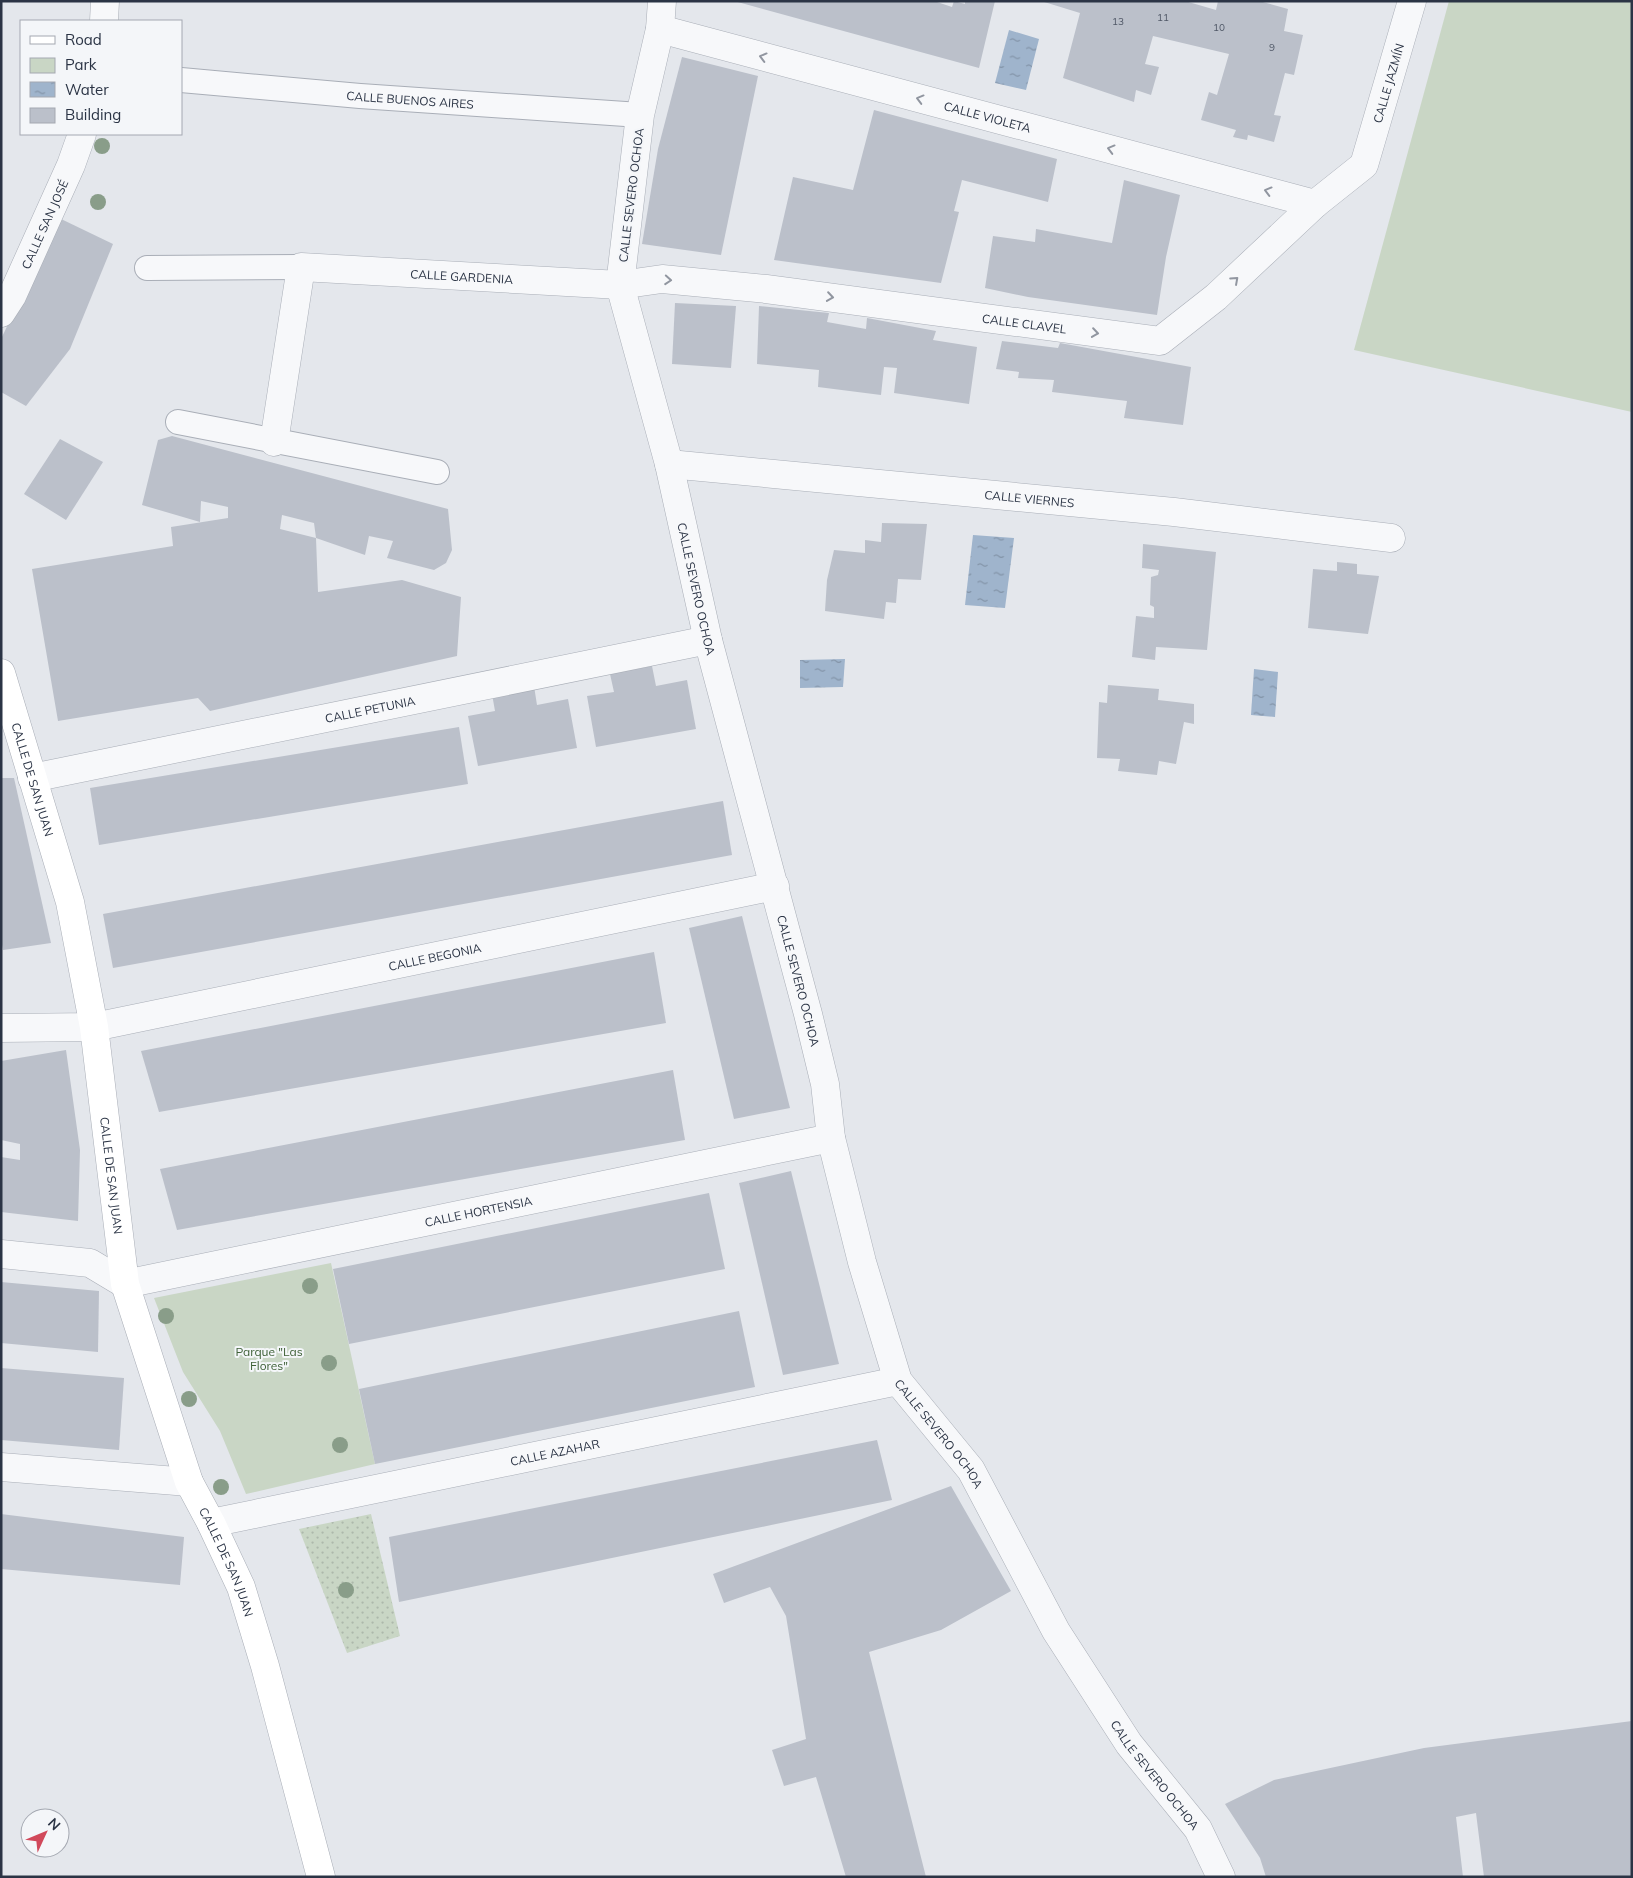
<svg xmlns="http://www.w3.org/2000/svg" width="1633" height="1878" font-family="Mulish,sans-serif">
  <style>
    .green { fill: #c9d6c5 }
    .garden { fill: url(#garden-dots) }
    .water { fill: url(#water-ripples) }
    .building { fill: #bbc0ca }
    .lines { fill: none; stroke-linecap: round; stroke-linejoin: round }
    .lane-casing { stroke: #a9aeb7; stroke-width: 26 }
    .street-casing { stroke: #a9aeb7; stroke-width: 29 }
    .secondary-casing { stroke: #a9aeb7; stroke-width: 29 }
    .lane { stroke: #f7f8fa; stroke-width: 24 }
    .street { stroke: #f7f8fa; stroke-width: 28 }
    .secondary { stroke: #fff; stroke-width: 28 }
    .tree { fill: #899d89 }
    .oneway { stroke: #9196a0 }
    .labels { text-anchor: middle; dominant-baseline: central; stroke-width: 4; stroke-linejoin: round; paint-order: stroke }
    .number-label { font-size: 10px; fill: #4f5766 }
    .street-label { font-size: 12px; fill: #2b3445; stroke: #f4f6f9 }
    .park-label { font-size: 12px; fill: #3f6138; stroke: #f4f6f9 }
  </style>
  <defs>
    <pattern id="garden-dots" width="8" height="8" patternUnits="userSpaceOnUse" patternTransform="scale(1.25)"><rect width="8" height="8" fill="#c9d6c5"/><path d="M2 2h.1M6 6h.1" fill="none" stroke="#adb8ab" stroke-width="1.8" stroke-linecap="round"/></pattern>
    <pattern id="water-ripples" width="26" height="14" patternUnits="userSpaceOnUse" patternTransform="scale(1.25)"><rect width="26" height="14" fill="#9fb4cc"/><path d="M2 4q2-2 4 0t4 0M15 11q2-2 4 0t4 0" fill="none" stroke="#8293a7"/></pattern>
  </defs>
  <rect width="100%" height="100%" fill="#e4e7ec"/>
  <!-- green -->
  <g class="green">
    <path d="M 1449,1 L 1632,1 L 1632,412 L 1354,350 Z"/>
    <path d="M 331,1263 L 375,1464 L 246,1494 L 220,1431 L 183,1372 L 154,1298 Z"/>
  </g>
  <!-- garden -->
  <path class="garden" d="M 371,1514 L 400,1636 L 347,1653 L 299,1529 Z"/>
  <!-- water -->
  <g class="water">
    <path d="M 1009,30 L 1039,39 L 1026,90 L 995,83 Z"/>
    <path d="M 973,535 L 1014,538 L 1005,608 L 965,605 Z"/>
    <path d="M 845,659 L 843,687 L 800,688 L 800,660 Z"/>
    <path d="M 1254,669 L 1278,672 L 1275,717 L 1251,715 Z"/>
  </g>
  <!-- building -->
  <g class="building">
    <path d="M 734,1 L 934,1 L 952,7 L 954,1 L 965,4 L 965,1 L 995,1 L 979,68 Z"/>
    <path d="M 1041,1 L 1185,1 L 1216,10 L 1218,1 L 1259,1 L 1288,9 L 1284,31 L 1303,35 L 1294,75 L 1285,73 L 1274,115 L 1281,116 L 1274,142 L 1248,135 L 1247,140 L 1233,137 L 1236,130 L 1201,120 L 1209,92 L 1217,95 L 1229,54 L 1153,36 L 1145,64 L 1159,67 L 1151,95 L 1136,90 L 1134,102 L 1063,78 L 1080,13 Z"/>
    <path d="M 682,57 L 758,76 L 721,255 L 642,244 L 658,149 Z"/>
    <path d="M 874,110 L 1057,159 L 1048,202 L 962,180 L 954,211 L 959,212 L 941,283 L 774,260 L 793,177 L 853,190 Z"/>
    <path d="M 1124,180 L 1180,195 L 1166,257 L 1157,315 L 1028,297 L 985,288 L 993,236 L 1035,242 L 1036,229 L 1112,243 Z"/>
    <path d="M 59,218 L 113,244 L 70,349 L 26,406 L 1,392 L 1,339 Z"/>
    <path d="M 675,303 L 736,306 L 731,368 L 672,364 Z"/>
    <path d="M 759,306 L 829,313 L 827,322 L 866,329 L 867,318 L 936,331 L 933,340 L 977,347 L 969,404 L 894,393 L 897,368 L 884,367 L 881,395 L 818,387 L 819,370 L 757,364 Z"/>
    <path d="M 1002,341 L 1058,348 L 1060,343 L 1191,367 L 1183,425 L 1124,418 L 1127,401 L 1052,392 L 1054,380 L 1018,378 L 1019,372 L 996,369 Z"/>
    <path d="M 172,436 L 448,509 L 452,550 L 446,563 L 434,570 L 387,558 L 393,541 L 369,536 L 365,555 L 316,538 L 314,523 L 282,515 L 280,529 L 316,538 L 318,592 L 402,580 L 461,597 L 457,656 L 210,711 L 198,698 L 58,721 L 32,569 L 173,546 L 171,527 L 228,518 L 228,507 L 201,501 L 200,522 L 142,505 L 158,440 Z"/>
    <path d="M 60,439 L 103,462 L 66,520 L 24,494 Z"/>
    <path d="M 882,523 L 927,524 L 921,580 L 898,579 L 896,603 L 886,602 L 884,619 L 825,611 L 827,580 L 834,550 L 865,553 L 865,540 L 881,542 Z"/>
    <path d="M 1143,544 L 1216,552 L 1207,650 L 1156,647 L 1155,660 L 1132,657 L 1136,616 L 1154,618 L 1154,607 L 1150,605 L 1151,577 L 1158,575 L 1159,570 L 1142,568 Z"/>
    <path d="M 1337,562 L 1357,564 L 1357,574 L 1379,576 L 1368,634 L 1308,628 L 1313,569 L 1337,571 Z"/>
    <path d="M 652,666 L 656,686 L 687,680 L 696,729 L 596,747 L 587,696 L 614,692 L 610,674 Z"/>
    <path d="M 1108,685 L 1159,689 L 1158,700 L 1194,704 L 1194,724 L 1184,722 L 1176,764 L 1159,761 L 1157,775 L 1118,771 L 1120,759 L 1097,758 L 1099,702 L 1107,703 Z"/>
    <path d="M 534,686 L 537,705 L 568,699 L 577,748 L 478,766 L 468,716 L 495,711 L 492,694 Z"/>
    <path d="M 459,727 L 468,784 L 99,845 L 90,788 Z"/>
    <path d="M 1,778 L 14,778 L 51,943 L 3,950 L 1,939 Z"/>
    <path d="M 723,801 L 732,855 L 113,968 L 103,914 Z"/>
    <path d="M 742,916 L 790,1108 L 734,1119 L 689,928 Z"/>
    <path d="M 654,952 L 666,1023 L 159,1112 L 141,1051 Z"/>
    <path d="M 66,1050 L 80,1150 L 78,1221 L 1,1212 L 1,1157 L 20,1160 L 20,1144 L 1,1140 L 1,1061 Z"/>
    <path d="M 673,1070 L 685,1140 L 177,1230 L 160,1169 Z"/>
    <path d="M 791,1171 L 839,1364 L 783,1375 L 739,1183 Z"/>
    <path d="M 709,1193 L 725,1269 L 349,1344 L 333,1269 Z"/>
    <path d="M 1,1282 L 99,1291 L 98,1352 L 1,1343 Z"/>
    <path d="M 739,1311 L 755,1387 L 375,1464 L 359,1389 Z"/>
    <path d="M 1,1368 L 124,1378 L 119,1450 L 1,1440 Z"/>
    <path d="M 877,1440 L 892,1500 L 399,1602 L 389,1537 Z"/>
    <path d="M 951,1486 L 1011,1591 L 941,1630 L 869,1652 L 926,1877 L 846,1877 L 816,1777 L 784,1786 L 772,1750 L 806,1739 L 786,1616 L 770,1587 L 724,1603 L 713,1574 Z"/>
    <path d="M 1,1514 L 184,1537 L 180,1585 L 1,1569 Z"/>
    <path d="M 1632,1721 L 1632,1877 L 1484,1877 L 1476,1813 L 1456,1817 L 1463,1877 L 1266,1877 L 1260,1858 L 1225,1804 L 1274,1780 L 1424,1748 Z"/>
  </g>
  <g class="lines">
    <!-- lane casing -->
    <g class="lane-casing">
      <g id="lane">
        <path id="s1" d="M 181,80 L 360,96 L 640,115"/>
        <path d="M 147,268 L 301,267"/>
        <path d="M 178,422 L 437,472"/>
      </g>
    </g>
    <!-- street casing -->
    <g class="street-casing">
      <g id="street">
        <path id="s2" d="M 662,1 L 660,29 L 640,115 L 620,285 L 669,464 L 708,640 L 808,1014 L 825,1084 L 831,1138 L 862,1262 L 898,1381 L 971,1470 L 1056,1631 L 1129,1744 L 1198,1829 L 1221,1877"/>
        <path d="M 104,21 L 105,1"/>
        <path id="s3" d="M 660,29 L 1315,204"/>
        <path id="s4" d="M 1,313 L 12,296 L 71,165 L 82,134"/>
        <path id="s5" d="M 274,442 L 301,267 L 620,285 L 662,279 L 766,289 L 1160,341 L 1216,297 L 1315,204 L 1364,165 L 1412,1"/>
        <path id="s6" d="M 669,464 L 1174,512 L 1391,538"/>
        <path id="s7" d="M 32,778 L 708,640"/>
        <path id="s8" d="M 1,1028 L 94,1027 L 775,886"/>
        <path id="s9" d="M 1,1254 L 90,1263 L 125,1284 L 831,1138"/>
        <path d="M 1,1467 L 189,1482"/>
        <path id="s10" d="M 211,1523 L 898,1381"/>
      </g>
    </g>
    <!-- secondary casing -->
    <g class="secondary-casing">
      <g id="secondary">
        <path id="s11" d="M 1,673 L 70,902 L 94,1027 L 125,1284 L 189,1482 L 211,1523 L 241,1587 L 265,1666 L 321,1877"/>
      </g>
    </g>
    <!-- lane -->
    <use href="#lane" class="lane"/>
    <!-- street -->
    <use href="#street" class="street"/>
    <!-- secondary -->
    <use href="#secondary" class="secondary"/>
  </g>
  <!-- trees -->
  <g class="tree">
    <circle cx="102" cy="146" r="8"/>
    <circle cx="98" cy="202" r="8"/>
    <circle cx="310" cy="1286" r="8"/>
    <circle cx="166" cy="1316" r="8"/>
    <circle cx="329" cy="1363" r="8"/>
    <circle cx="189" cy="1399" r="8"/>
    <circle cx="340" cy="1445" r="8"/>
    <circle cx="221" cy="1487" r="8"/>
    <circle cx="346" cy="1590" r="8"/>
  </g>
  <!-- one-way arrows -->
  <defs><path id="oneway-chevron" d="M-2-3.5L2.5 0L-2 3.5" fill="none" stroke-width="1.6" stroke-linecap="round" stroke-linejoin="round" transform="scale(1.25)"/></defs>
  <g class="oneway">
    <use href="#oneway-chevron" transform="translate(763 57) rotate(-165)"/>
    <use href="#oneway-chevron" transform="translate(920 99) rotate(-165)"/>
    <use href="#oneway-chevron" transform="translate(1111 149) rotate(-165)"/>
    <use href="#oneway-chevron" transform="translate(1268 191) rotate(-165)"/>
    <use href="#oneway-chevron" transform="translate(668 280) rotate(4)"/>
    <use href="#oneway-chevron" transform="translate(1235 280) rotate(-42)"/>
    <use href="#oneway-chevron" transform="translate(830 297) rotate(8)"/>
    <use href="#oneway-chevron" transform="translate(1095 333) rotate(8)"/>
  </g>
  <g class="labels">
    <!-- number labels -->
    <g class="number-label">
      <text x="1163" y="17">11</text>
      <text x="1118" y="21">13</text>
      <text x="1219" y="27">10</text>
      <text x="1272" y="47">9</text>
    </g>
    <!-- street labels -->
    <g class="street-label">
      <text stroke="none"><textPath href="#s5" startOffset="1396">CALLE JAZMÍN</textPath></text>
      <text stroke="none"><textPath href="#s1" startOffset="230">CALLE BUENOS AIRES</textPath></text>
      <text stroke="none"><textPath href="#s3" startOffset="339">CALLE VIOLETA</textPath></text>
      <text transform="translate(631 195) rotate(-83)">CALLE SEVERO OCHOA</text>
      <text stroke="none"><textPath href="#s4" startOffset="99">CALLE SAN JOSÉ</textPath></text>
      <text stroke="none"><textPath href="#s5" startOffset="338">CALLE GARDENIA</textPath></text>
      <text stroke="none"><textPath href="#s5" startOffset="904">CALLE CLAVEL</textPath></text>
      <text stroke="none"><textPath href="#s6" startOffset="362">CALLE VIERNES</textPath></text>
      <text stroke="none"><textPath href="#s2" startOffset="601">CALLE SEVERO OCHOA</textPath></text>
      <text stroke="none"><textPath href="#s7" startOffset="345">CALLE PETUNIA</textPath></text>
      <text stroke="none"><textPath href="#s11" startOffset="111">CALLE DE SAN JUAN</textPath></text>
      <text stroke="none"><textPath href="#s8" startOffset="441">CALLE BEGONIA</textPath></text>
      <text stroke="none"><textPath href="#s2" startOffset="1006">CALLE SEVERO OCHOA</textPath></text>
      <text stroke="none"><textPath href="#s11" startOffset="516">CALLE DE SAN JUAN</textPath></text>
      <text stroke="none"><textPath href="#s9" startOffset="491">CALLE HORTENSIA</textPath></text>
      <text stroke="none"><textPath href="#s2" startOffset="1486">CALLE SEVERO OCHOA</textPath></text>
      <text stroke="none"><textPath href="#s10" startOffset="351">CALLE AZAHAR</textPath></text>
      <text stroke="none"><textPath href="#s11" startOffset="922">CALLE DE SAN JUAN</textPath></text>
      <text stroke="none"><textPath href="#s2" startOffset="1891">CALLE SEVERO OCHOA</textPath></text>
    </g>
    <!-- park labels -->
    <g class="park-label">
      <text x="269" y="1351">Parque "Las<tspan x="269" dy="14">Flores"</tspan></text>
    </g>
  </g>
  <!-- border -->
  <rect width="1633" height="1878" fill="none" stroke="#2b3445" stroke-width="5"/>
  <!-- legend -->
  <rect x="20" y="20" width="162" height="115" fill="#f4f6f9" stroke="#a4a8b1"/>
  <rect x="30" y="36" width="25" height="8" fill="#ffffff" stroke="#a4a8b1"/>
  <text x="65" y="45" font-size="15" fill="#2b3445">Road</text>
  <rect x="30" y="58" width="25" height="15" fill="#c9d6c5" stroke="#a4a8b1"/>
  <text x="65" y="70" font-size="15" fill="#2b3445">Park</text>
  <rect x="30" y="82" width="25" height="15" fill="url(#water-ripples)" stroke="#a4a8b1"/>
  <text x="65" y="95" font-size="15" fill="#2b3445">Water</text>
  <rect x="30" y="108" width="25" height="15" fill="#bbc0ca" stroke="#a4a8b1"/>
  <text x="65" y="120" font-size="15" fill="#2b3445">Building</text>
  <!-- north arrow -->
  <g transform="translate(45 1833) rotate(46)"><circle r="24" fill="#f4f6f9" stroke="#a4a8b1"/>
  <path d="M0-4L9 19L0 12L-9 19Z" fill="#d1495b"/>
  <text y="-8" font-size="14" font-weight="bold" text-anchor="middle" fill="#2b3445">N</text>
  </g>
</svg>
